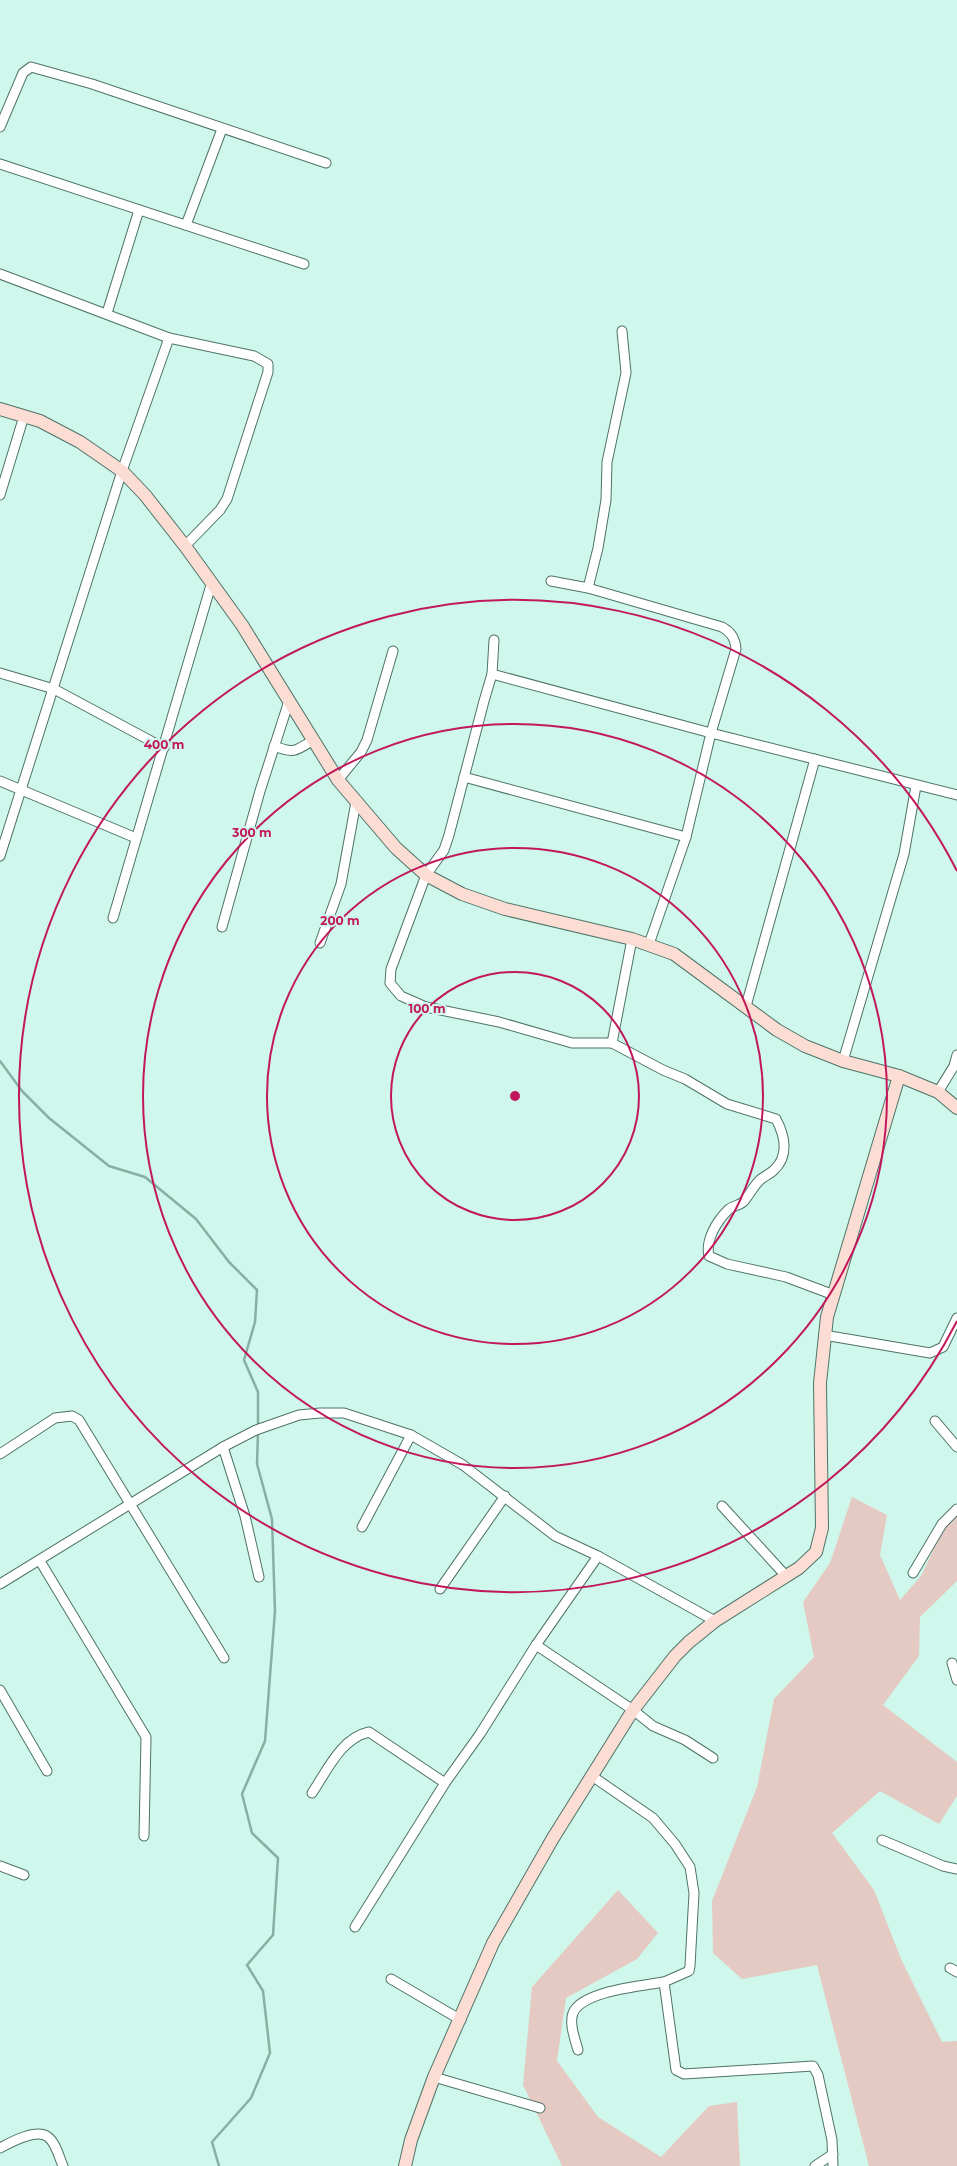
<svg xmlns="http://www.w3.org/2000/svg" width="957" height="2166" font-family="Montserrat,sans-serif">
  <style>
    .green { fill: #e5cac3 }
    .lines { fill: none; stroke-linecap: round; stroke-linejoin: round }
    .stream { stroke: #87afa3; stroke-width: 2.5 }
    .street-casing { stroke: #4e7368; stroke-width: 11 }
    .secondary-casing { stroke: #4e7368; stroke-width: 14 }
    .street { stroke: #fff; stroke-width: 9 }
    .secondary { stroke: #fcddd4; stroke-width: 12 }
    .ring { fill: none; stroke: #c2185b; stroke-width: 2 }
    .centre { fill: #c2185b; stroke: #cff7eb; stroke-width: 2 }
    .ring-label { font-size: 12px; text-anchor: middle; font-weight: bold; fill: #c2185b; stroke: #cff7eb; stroke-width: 4; stroke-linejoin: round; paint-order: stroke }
  </style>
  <rect width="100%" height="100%" fill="#cff7eb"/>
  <!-- green -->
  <g class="green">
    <path d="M 852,1497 L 887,1515 L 880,1555 L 900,1600 L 921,1576 L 952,1511 L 957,1516 L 957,1581 L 920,1617 L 919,1656 L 883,1705 L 957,1762 L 957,1796 L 939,1824 L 880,1791 L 832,1833 L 874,1890 L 901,1959 L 942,2042 L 957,2041 L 957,2166 L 869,2166 L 817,1965 L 742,1979 L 713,1953 L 712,1901 L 757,1787 L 774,1699 L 814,1657 L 803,1602 L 830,1563 Z"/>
    <path d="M 618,1890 L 658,1933 L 637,1959 L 566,1998 L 557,2061 L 598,2117 L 661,2157 L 709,2106 L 737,2102 L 740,2166 L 562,2166 L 523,2085 L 532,1987 Z"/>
  </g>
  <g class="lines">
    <!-- stream -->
    <g class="stream">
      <path d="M 0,1061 L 22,1091 L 49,1118 L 109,1166 L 145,1177 L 196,1219 L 229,1262 L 257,1290 L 255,1322 L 244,1360 L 258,1392 L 258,1427"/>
      <path d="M 219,2166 L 212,2142 L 251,2098 L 270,2053 L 263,1991 L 247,1965 L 273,1935 L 278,1858 L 252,1833 L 242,1794 L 265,1741 L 275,1611 L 272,1519 L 257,1464 L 258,1432"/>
    </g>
    <!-- street casing -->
    <g class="street-casing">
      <g id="street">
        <path d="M 0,127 L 23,73 L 31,67 L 92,84 L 326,163"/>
        <path d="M 0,164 L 304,264"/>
        <path d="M 186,225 L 222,129"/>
        <path d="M 0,274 L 169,338 L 254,356 L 268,364 L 268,372 L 227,499 L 220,510 L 185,546"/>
        <path d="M 107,313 L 139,210"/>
        <path d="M 0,495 L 24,416"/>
        <path d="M 551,581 L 588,588 L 722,627 C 731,632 735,638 736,649 L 711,733 L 686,837"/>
        <path d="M 588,588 L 598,548 L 606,500 L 607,462 L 626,373 L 622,331"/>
        <path d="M 494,640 L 492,674 L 484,701 L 449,835 L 444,850 L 426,875 L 391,969 L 390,983 L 401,996 L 426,1007 L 499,1022 L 572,1043 L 612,1043 L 663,1070 L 685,1079 L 727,1104 L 776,1119 C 785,1136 789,1156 774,1170 C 770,1174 765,1176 761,1179 C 754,1185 750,1194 744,1201 C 740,1206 733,1205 728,1210 C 717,1221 705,1240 709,1256 L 727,1264 L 786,1277 L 834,1295"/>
        <path d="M 0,673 L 54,689 L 164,748"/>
        <path d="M 492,674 L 711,733 L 957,795"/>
        <path d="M 274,746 C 294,754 296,751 313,740"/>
        <path d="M 464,777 L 686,837 L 649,944"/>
        <path d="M 338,780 L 361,752 L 367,740 L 393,651"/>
        <path d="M 0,781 L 136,838"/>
        <path d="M 0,856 L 122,471 L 169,338"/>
        <path d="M 113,918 L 211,585"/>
        <path d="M 222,927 L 260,791 L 289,701"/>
        <path d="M 320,943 L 341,884 L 356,802"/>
        <path d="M 746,1006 L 815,759"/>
        <path d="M 612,1043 L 632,939"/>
        <path d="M 843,1061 L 904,854 L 916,786"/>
        <path d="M 938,1092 L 954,1066 L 957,1055"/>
        <path d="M 824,1335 L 930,1353 L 943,1347 L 957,1318"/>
        <path d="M 935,1421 L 957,1447"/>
        <path d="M 223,1447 L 245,1516 L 259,1577"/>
        <path d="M 0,1454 L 55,1418 L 72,1416 L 79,1420 L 224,1658"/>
        <path d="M 722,1506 L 786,1576"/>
        <path d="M 362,1527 L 411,1435"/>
        <path d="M 40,1561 L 146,1737 L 144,1836"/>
        <path d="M 913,1573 L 942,1524 L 957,1509"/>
        <path d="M 0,1584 L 223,1447 L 256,1430 L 299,1415 L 320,1413 L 344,1413 L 411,1435 L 463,1465 L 555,1536 L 598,1556 L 715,1621"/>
        <path d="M 440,1589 L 505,1496"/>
        <path d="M 536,1645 L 633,1710 L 653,1726 L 685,1740 L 713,1758"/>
        <path d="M 952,1663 L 957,1680"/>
        <path d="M 0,1690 L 47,1771"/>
        <path d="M 592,1776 L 653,1818 L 675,1844 L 690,1867 L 694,1893 L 690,1966 L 689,1971 L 664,1982 L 676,2070 L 684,2074 L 813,2066 L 818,2075 L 832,2140 L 833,2166"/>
        <path d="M 312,1793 C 327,1771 341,1738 369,1732 L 445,1783"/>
        <path d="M 882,1840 L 943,1866 L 957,1869"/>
        <path d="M 0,1866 L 24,1875"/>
        <path d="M 355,1927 L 445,1783 L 480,1734 L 536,1645 L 598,1556"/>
        <path d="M 950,1968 L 957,1972"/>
        <path d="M 391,1979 L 461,2020"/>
        <path d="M 578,2050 C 575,2039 569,2024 573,2013 C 582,1991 642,1986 664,1982"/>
        <path d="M 434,2077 L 540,2108"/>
        <path d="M 0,2148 C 11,2142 37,2128 48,2137 C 56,2143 59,2157 63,2166"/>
        <path d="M 815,2166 L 833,2154"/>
      </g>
    </g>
    <!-- secondary casing -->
    <g class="secondary-casing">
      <g id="secondary">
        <path d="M 0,409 L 40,421 L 80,442 L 122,471 L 145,495 L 185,546 L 242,625 L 338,780 L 396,848 L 426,875 L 462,894 L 505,909 L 632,939 L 674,954 L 777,1030 L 805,1046 L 843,1061 L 899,1076 L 938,1092 L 957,1108"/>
        <path d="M 405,2166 L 411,2140 L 434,2077 L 493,1943 L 553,1838 L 633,1710 L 675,1656 L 689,1642 L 715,1621 L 799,1568 L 816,1552 L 822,1528 L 820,1383 L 827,1317 L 899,1076"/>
      </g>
    </g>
    <!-- street -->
    <use href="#street" class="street"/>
    <!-- secondary -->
    <use href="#secondary" class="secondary"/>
  </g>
  <!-- distance rings -->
  <g class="ring">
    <circle cx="515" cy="1096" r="124"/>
    <circle cx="515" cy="1096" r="248"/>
    <circle cx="515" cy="1096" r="372"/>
    <path d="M957 1321A496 496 0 1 1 957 871"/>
  </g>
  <circle cx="515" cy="1096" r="6" class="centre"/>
  <g class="ring-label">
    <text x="164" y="749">400 m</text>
    <text x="252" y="837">300 m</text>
    <text x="340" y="925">200 m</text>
    <text x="427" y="1013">100 m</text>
  </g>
</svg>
